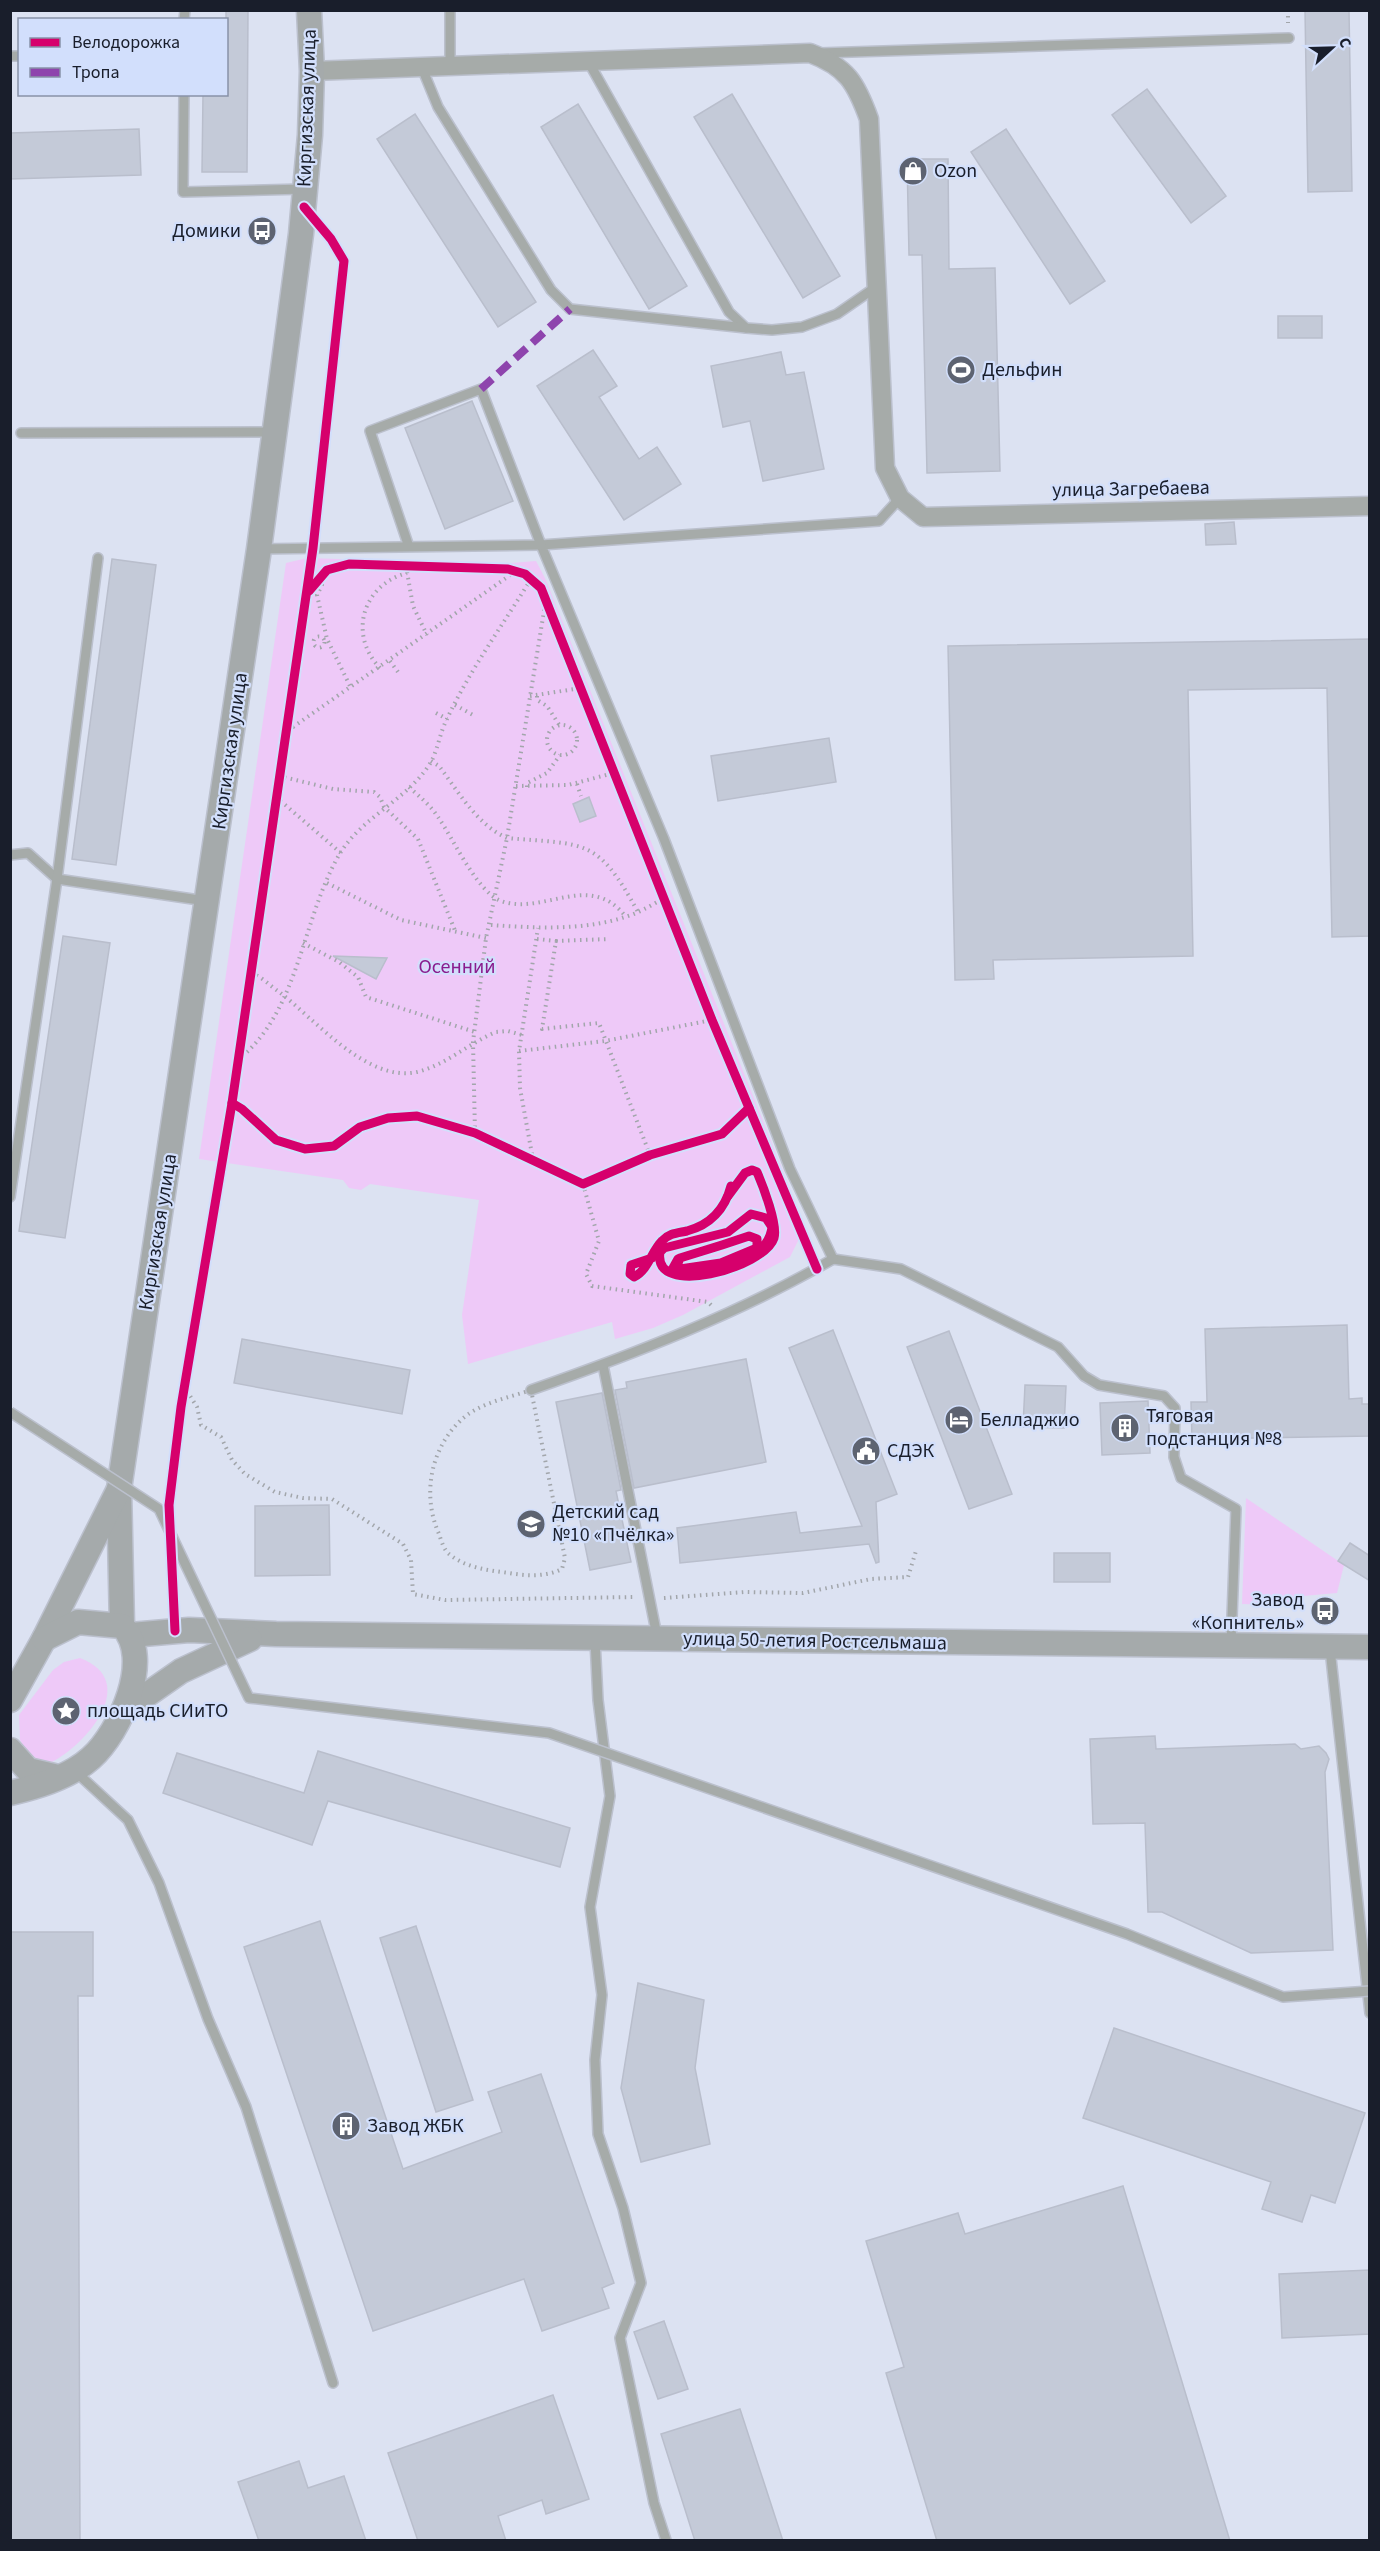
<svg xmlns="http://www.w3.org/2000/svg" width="1380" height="2551" font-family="'Source Sans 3',sans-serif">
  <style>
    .green { fill: #eec9f8 }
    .building { fill: #c4cad8; stroke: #b9becc; stroke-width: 1.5 }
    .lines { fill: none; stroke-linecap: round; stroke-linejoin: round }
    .service-casing { stroke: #bbc0cd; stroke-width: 12 }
    .minor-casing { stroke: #bbc0cd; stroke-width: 21 }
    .secondary-casing { stroke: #bbc0cd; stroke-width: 27 }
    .path { stroke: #a2a6ab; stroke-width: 4; stroke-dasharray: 1.5 4.5; stroke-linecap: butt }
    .service { stroke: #a6aba9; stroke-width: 9 }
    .minor { stroke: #a6aba9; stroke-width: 18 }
    .secondary { stroke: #a5aaab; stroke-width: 24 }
    .service-bridge-casing { stroke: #bbc0cd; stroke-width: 12; stroke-linecap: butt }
    .service-bridge { stroke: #a6aba9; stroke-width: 9 }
    .quiet { stroke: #8e44ad; stroke-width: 8; stroke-dasharray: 15 8; stroke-linecap: butt }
    .cycleway-casing { stroke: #d2dffc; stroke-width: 13 }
    .cycleway { stroke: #d6006c; stroke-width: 9 }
    .labels { text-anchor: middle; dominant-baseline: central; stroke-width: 4.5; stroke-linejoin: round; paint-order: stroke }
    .street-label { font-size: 20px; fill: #191e2b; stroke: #d2dffc }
    .poi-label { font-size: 20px; fill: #191e2b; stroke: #d2dffc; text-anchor: start }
    .park-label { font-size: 20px; fill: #8a1c8e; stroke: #d2dffc }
  </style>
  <rect width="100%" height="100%" fill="#dce2f2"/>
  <!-- green -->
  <g class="green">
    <path d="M 307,558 L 499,564 L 536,561 L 546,580 L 800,1213 L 802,1233 L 790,1257 L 683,1315 L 653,1328 L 615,1339 L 612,1322 L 468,1364 L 462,1315 L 479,1200 L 370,1184 L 361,1190 L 349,1188 L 343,1180 L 199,1159 L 286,563 Z"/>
    <path d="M 1246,1498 L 1344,1565 L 1337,1593 L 1303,1596 L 1299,1606 L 1242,1604 Z"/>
    <path d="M 80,1658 C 140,1681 88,1743 52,1762 L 39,1760 L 27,1753 L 20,1740 L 19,1715 L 53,1670 L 64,1662 Z"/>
  </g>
  <!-- building -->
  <g class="building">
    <path d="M 226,10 L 248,10 L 247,172 L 202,172 L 203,94 L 226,94 Z"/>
    <path d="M 1305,10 L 1349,10 L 1352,191 L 1308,192 Z"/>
    <path d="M 1147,89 L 1226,196 L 1191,223 L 1112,115 Z"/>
    <path d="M 732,94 L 840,276 L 803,298 L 694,117 Z"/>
    <path d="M 578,104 L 687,286 L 649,309 L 541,127 Z"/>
    <path d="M 415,114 L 536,302 L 498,327 L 377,139 Z"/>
    <path d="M 139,129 L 141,175 L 10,179 L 10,133 Z"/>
    <path d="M 1006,129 L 1105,281 L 1070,304 L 971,152 Z"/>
    <path d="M 907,159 L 948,159 L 949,269 L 995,268 L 1000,471 L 927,473 L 922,255 L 909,255 Z"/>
    <rect x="1278" y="316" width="44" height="22"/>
    <path d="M 593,350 L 617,386 L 599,397 L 639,459 L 657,447 L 681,484 L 624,520 L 537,386 Z"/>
    <path d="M 781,352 L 786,375 L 804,372 L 824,469 L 763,481 L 750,421 L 723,427 L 711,366 Z"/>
    <path d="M 472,401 L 513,501 L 445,529 L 405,428 Z"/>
    <path d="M 1234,522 L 1236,544 L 1206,545 L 1205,524 Z"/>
    <path d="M 112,559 L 156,565 L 116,865 L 72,859 Z"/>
    <path d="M 1370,639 L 1370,936 L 1332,937 L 1327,688 L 1188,690 L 1193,956 L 993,960 L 994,979 L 955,980 L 948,646 Z"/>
    <path d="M 829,738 L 836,782 L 718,801 L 711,756 Z"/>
    <path d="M 589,797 L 596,816 L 580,822 L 573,804 Z"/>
    <path d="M 63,936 L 110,943 L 65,1238 L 19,1231 Z"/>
    <path d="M 333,956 L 387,958 L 376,979 Z"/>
    <path d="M 1347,1325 L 1349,1399 L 1362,1398 L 1362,1404 L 1370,1404 L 1370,1436 L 1192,1439 L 1191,1402 L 1207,1402 L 1205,1329 Z"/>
    <path d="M 833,1330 L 897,1494 L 876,1502 L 879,1562 L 876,1563 L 869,1544 L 680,1563 L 677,1528 L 796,1512 L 800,1533 L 862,1526 L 789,1348 Z"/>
    <path d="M 949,1331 L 1012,1494 L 969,1509 L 907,1347 Z"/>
    <path d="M 242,1339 L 410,1370 L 402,1414 L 234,1383 Z"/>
    <path d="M 746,1359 L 766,1462 L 634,1488 L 615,1390 L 627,1388 L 626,1382 Z"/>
    <path d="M 1025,1385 L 1066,1386 L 1064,1428 L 1023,1427 Z"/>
    <path d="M 602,1393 L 621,1490 L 616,1491 L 631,1562 L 590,1570 L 556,1402 Z"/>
    <path d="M 1148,1401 L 1150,1453 L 1102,1455 L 1100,1403 Z"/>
    <path d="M 329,1505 L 330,1575 L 255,1576 L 255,1506 Z"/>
    <path d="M 1350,1543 L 1370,1556 L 1370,1581 L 1338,1561 Z"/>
    <rect x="1054" y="1553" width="56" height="29"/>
    <path d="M 1155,1736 L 1156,1749 L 1295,1744 L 1301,1749 L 1319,1746 L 1326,1753 L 1329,1759 L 1325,1772 L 1333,1950 L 1251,1953 L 1162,1912 L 1148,1912 L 1145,1823 L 1093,1824 L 1090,1739 Z"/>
    <path d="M 318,1751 L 570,1828 L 560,1867 L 328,1801 L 312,1845 L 163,1793 L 177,1753 L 304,1793 Z"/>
    <path d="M 320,1921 L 403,2169 L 502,2132 L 488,2092 L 541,2074 L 614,2283 L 602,2288 L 609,2308 L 542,2331 L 524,2279 L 373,2331 L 244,1947 Z"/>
    <path d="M 416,1926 L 473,2100 L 436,2112 L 380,1938 Z"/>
    <path d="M 10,1932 L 93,1932 L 93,1996 L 78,1996 L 80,2541 L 10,2541 Z"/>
    <path d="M 638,1983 L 704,2000 L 695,2068 L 710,2144 L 641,2162 L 621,2088 Z"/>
    <path d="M 1114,2028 L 1365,2113 L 1335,2203 L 1311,2195 L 1302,2222 L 1262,2209 L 1271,2182 L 1083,2118 Z"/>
    <path d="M 1123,2186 L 1230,2541 L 937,2541 L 886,2373 L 904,2367 L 866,2241 L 958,2213 L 965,2234 Z"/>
    <path d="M 1370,2270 L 1370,2334 L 1282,2338 L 1279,2274 Z"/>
    <path d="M 664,2321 L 688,2389 L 658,2399 L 634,2332 Z"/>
    <path d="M 553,2395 L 589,2499 L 546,2514 L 542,2500 L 498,2516 L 506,2541 L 418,2541 L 388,2453 Z"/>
    <path d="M 740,2409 L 783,2541 L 695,2541 L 661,2434 Z"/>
    <path d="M 299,2461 L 308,2488 L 344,2476 L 366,2541 L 259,2541 L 238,2482 Z"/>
  </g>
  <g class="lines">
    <!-- service casing -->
    <g class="service-casing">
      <g id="service">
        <path d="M 450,10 L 450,67"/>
        <path d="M 184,20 L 185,10"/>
        <path d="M 820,53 L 1289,38"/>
        <path d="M 10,56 L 20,56"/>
        <path d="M 588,61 L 729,312 L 746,328 L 772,330 L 802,327 L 837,314 L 876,287"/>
        <path d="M 422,68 L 438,107 L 551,290 L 570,309 L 746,328"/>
        <path d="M 184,94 L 183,192 L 305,189"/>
        <path d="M 21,433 L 274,432"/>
        <path d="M 900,498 L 879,521 L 541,545 L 664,839 L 790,1169 L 833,1259 L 901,1269 L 1058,1347 L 1084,1376 L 1099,1385 L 1164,1396 L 1175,1408 L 1174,1457 L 1181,1478 L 1236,1509 L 1231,1644"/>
        <path d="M 259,549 C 353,548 447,546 541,545 L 481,389 L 370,431 L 409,547"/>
        <path d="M 10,855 L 28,853 L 57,879 L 206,901"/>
        <path d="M 10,1197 L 57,879 L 98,558"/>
        <path d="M 603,1365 L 657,1636"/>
        <path d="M 531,1390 C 634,1354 738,1314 833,1259"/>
        <path d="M 595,1640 L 598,1700 L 610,1796 L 590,1907 L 602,1995 L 595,2060 L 598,2134 L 623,2208 L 641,2283 L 620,2338 L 654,2503 L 666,2540"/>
        <path d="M 1330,1649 L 1370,2013"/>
        <path d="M 76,1772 L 128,1820 L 159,1883 L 208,2019 L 246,2107 L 333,2383"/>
      </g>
    </g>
    <!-- minor casing -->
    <g class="minor-casing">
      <path id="minor" d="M 312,71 L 810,53 C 847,67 856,83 869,119 L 885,468 L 900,498 L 923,517 L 1370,506"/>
    </g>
    <!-- secondary casing -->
    <g class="secondary-casing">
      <g id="secondary">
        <path d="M 122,1626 L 119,1489 L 259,549 L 301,234 L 310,135 L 312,71 L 309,10"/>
        <path d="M 131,1635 L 189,1630 L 276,1634 L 1370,1647"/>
        <path d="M 10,1700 L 44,1639 L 118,1491"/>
        <path d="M 125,1710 L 181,1671 L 250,1639"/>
        <path d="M 10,1750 L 28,1770 L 58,1777"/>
        <path d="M 10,1793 C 37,1787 70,1777 91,1758 C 120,1732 154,1658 122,1626 L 78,1622 L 44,1639"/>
      </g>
    </g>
    <!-- path -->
    <g class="path">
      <path d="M 1288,10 L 1288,23"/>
      <path d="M 376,565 L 508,569 L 525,574 L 542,590"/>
      <path d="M 406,566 L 413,606 L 427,635"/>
      <path d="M 316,581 L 322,585 L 317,595 L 327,639 L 351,688"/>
      <path d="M 306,596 L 319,576 L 342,565"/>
      <circle cx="319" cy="642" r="5.5"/>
      <path d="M 390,661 L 398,672"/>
      <path d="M 380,668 C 348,635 362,585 407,573"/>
      <path d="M 580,686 L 730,1063"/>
      <path d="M 530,696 L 581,688"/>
      <path d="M 537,696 L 537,700 L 547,706 L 560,726"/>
      <path d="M 455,705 L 475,716"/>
      <path d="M 436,713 L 447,719"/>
      <circle cx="562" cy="740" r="15"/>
      <path d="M 287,728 L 293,727 L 516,571"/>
      <path d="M 431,761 L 439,766 C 458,791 477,825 507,838 C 586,845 597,837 638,912"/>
      <path d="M 279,776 L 333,789 L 374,792 L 380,797 L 384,807 L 418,839 L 456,933"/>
      <path d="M 577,784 L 581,796"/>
      <path d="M 516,786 L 568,785 L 614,773"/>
      <path d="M 409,787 C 420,797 430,805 438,817 C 453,838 477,892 501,901 C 544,916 590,870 626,917"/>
      <path d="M 527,787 L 527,783 L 547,773 L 560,755"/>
      <path d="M 276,797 L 341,853"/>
      <path d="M 327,883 L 401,920 L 486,938"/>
      <path d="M 491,925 C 535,928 585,931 628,916 C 641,912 653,904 665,898"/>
      <path d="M 537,939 L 556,941 L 542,1029 L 599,1023 L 650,1155"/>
      <path d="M 556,941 L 609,939"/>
      <path d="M 303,943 L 339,962 L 358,977 L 366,997 L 475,1032"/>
      <path d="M 251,973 C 261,976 269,985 278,991 C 315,1019 367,1083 417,1072 C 446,1065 469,1043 496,1032 L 508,1031 L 522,1035"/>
      <path d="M 519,1051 L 605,1041 L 712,1020"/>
      <path d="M 238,1060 C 300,1010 301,921 339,855 C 362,816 408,800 431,762 C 438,749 440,732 447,719 C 468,673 504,623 531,579 L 538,573"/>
      <path d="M 475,1133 L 473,1042 L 486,938 L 507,838 L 545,605 L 548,602"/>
      <path d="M 533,1160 L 520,1088 L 519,1051 L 538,928"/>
      <path d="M 711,1305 L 708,1302 L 592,1286 L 586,1274 L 599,1241 L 583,1184 L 650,1155 L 722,1134 L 749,1108"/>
      <path d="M 184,1386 L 197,1407 L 201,1425 L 221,1437 L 232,1460 L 245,1474 L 275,1492 L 303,1498 L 332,1499 L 403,1544 L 411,1560 L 413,1594 L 445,1600 L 636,1597"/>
      <path d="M 531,1390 L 565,1558 L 562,1569 C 546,1577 526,1576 509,1573 C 487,1570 466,1568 449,1554 C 444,1550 441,1540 439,1534 C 422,1496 430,1450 460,1421 C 478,1403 508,1398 531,1390 Z"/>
      <path d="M 664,1598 L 745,1592 L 803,1593 L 871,1579 L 908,1577 L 916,1551"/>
    </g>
    <!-- service -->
    <use href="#service" class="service"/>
    <!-- minor -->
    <use href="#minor" class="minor"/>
    <!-- secondary -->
    <use href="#secondary" class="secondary"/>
    <!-- service-bridge casing -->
    <g class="service-bridge-casing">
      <path id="service-bridge" d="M 10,1412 L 159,1509 L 249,1698 L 549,1733 L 1127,1934 L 1283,1997 L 1370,1991"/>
    </g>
    <!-- service-bridge -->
    <use href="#service-bridge" class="service-bridge"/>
    <!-- quiet -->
    <path class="quiet" d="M 481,389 L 570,309"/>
    <!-- cycleway casing -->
    <g class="cycleway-casing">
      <g id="cycleway">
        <path d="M 309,591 L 327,570 L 349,564 L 508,569 L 525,574 L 541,588 L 712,1020 L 817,1269"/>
        <path d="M 232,1103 L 242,1109 L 276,1140 L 305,1149 L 334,1146 L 360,1127 L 388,1118 L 417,1116 L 475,1133 L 583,1184 L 650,1155 L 722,1134 L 749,1108"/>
        <path d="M 652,1258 L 631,1265 L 630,1274 L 634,1277 C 649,1269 651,1252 662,1241 C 669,1233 678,1233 687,1231 C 710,1225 725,1209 731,1186"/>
        <path d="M 680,1258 L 677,1266 L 680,1269 L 721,1263 L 757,1248 L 757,1239 L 749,1236 L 722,1245 L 680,1258 L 678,1259 L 673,1268 L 678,1272 C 707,1274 768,1264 772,1227 L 766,1218 L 751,1214 L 728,1232 L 664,1248 L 660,1252 C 652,1299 764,1268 774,1238 C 778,1225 763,1186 757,1172 L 752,1170 L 745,1173 L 728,1196"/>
        <path d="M 175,1631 L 169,1505 L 181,1407 L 232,1103 L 313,548 L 344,261 L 331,239 L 304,207"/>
      </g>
    </g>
    <!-- cycleway -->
    <use href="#cycleway" class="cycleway"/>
  </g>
  <!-- icons -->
  <defs>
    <g id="shop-disc" transform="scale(1.5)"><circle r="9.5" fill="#5d6371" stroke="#d2dffc"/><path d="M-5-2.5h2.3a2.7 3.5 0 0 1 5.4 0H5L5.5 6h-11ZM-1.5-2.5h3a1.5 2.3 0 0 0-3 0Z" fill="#fff"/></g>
    <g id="bus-disc" transform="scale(1.5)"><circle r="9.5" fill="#5d6371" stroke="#d2dffc"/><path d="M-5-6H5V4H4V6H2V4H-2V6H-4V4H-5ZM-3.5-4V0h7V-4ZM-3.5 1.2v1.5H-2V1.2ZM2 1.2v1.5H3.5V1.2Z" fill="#fff"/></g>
    <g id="stadium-disc" transform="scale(1.5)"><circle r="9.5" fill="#5d6371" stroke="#d2dffc"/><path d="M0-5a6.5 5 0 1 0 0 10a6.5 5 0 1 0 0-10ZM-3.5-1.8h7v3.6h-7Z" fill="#fff"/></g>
    <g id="hotel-disc" transform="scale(1.5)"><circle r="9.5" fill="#5d6371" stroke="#d2dffc"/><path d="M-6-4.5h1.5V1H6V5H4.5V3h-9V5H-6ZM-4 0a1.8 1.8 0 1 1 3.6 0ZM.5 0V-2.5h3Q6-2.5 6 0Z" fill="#fff"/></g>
    <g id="building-disc" transform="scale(1.5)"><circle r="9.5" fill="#5d6371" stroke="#d2dffc"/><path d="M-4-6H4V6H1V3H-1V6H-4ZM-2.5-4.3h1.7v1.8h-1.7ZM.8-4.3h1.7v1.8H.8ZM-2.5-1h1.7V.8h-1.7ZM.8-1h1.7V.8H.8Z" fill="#fff"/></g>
    <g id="civic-disc" transform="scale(1.5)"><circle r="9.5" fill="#5d6371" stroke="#d2dffc"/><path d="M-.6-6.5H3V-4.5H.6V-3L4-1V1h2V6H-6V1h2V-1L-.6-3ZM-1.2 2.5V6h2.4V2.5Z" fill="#fff"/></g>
    <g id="school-disc" transform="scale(1.5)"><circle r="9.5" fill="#5d6371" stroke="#d2dffc"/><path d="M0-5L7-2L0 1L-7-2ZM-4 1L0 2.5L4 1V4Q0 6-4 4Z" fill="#fff"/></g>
    <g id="sight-disc" transform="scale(1.5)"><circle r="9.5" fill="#5d6371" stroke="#d2dffc"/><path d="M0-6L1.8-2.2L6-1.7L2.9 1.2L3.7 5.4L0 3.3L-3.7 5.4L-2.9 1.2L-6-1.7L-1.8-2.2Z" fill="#fff"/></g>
  </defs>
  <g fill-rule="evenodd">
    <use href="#shop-disc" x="913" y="171"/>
    <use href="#bus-disc" x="262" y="231"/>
    <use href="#stadium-disc" x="961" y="370"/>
    <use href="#hotel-disc" x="959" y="1420"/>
    <use href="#building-disc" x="1125" y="1428"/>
    <use href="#civic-disc" x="866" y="1451"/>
    <use href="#school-disc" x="531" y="1524"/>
    <use href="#bus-disc" x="1325" y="1611"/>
    <use href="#sight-disc" x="66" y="1711"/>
    <use href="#building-disc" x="346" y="2126"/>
  </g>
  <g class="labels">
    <!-- street labels -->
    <g class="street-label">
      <text transform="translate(307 108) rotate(-88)">Киргизская улица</text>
      <text transform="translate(1131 489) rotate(-1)">улица Загребаева</text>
      <text transform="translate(230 751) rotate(-82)">Киргизская улица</text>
      <text transform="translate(158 1232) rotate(-81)">Киргизская улица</text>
      <text transform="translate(815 1641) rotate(1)">улица 50-летия Ростсельмаша</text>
    </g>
    <!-- poi labels -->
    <g class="poi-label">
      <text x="934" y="171">Ozon</text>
      <text x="241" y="231" text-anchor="end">Домики</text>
      <text x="982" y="370">Дельфин</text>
      <text x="1146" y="1416">Тяговая<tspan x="1146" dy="23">подстанция №8</tspan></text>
      <text x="980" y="1420">Белладжио</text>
      <text x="887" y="1451">СДЭК</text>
      <text x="552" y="1512">Детский сад<tspan x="552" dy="23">№10 «Пчёлка»</tspan></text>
      <text x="1304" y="1600" text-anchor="end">Завод<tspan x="1304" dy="23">«Копнитель»</tspan></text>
      <text x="87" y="1711">площадь СИиТО</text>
      <text x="367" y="2126">Завод ЖБК</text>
    </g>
    <!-- park labels -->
    <g class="park-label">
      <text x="457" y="967">Осенний</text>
    </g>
  </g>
  <!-- border -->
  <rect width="1380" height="2551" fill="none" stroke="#191e2b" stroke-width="24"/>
  <!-- legend -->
  <rect x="18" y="18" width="210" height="78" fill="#d2dffc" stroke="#8892a8" stroke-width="1.5"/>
  <rect x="30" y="38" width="30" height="9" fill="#d6006c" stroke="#8892a8" stroke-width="1.5"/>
  <text x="72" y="48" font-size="18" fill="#191e2b">Велодорожка</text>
  <rect x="30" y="68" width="30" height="9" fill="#8e44ad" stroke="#8892a8" stroke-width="1.5"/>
  <text x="72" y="78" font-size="18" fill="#191e2b">Тропа</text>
  <!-- north arrow -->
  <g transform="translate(1332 48) rotate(68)" stroke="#d2dffc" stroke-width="4.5" paint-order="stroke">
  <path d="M0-4.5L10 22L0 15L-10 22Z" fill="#191e2b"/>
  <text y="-9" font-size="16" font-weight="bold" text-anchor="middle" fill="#191e2b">С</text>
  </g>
</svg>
